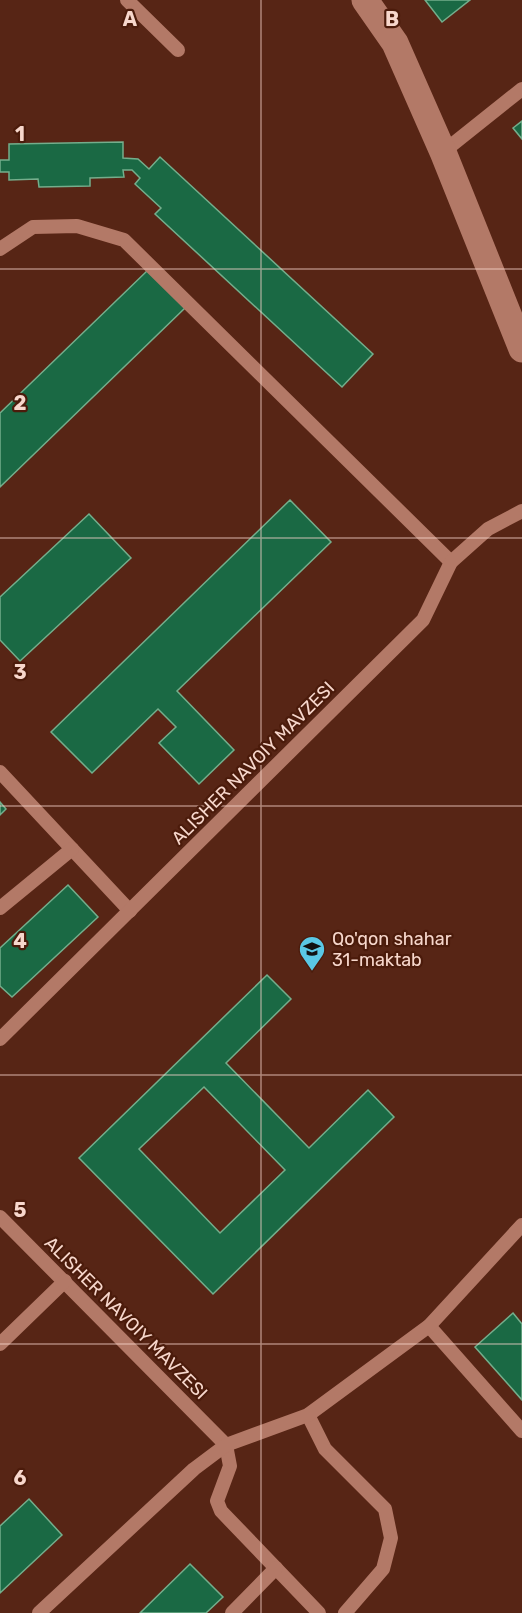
<svg xmlns="http://www.w3.org/2000/svg" width="522" height="1613" font-family="Rubik,sans-serif">
  <style>
    .building { fill: #1a6944; stroke: #74ae8c; stroke-width: 1.5; fill-rule: evenodd }
    .lines { fill: none; stroke-linecap: round; stroke-linejoin: round }
    .service { stroke: #b37967; stroke-width: 14 }
    .minor { stroke: #b37967; stroke-width: 27 }
    .grid { fill: none; stroke: #f7d7cc; stroke-width: 1.5; stroke-opacity: 0.55 }
    .labels { text-anchor: middle; dominant-baseline: central; stroke-width: 4.5; stroke-linejoin: round; paint-order: stroke }
    .street-label { font-size: 18px; fill: #f7d7cc; stroke: #4b1b0b }
    .poi-label { font-size: 18px; fill: #f7d7cc; stroke: #4b1b0b; text-anchor: start }
    .grid-label { font-size: 20px; text-anchor: middle; font-weight: bold; fill: #f7d7cc; stroke: #4b1b0b; stroke-width: 4.5; stroke-linejoin: round; paint-order: stroke }
  </style>
  <rect width="100%" height="100%" fill="#572515"/>
  <!-- building -->
  <g class="building">
    <path d="M 425,0 L 470,0 L 442,22 Z"/>
    <path d="M 522,121 L 522,139 L 513,128 Z"/>
    <path d="M 123,142 L 123,158 L 138,159 L 149,169 L 160,157 L 373,354 L 342,387 L 155,214 L 161,208 L 135,184 L 140,178 L 132,170 L 123,170 L 124,177 L 90,178 L 90,186 L 39,187 L 38,179 L 9,180 L 9,172 L 0,172 L 0,160 L 9,160 L 9,144 Z"/>
    <path d="M 148,270 L 185,308 L 0,487 L 0,413 Z"/>
    <path d="M 290,500 L 331,542 L 177,691 L 234,750 L 199,784 L 159,743 L 176,727 L 158,709 L 92,773 L 51,732 Z"/>
    <path d="M 89,514 L 131,558 L 20,661 L 0,640 L 0,597 Z"/>
    <path d="M 0,802 L 6,809 L 0,815 Z"/>
    <path d="M 68,885 L 98,917 L 12,997 L 0,986 L 0,948 Z"/>
    <path d="M 267,975 L 291,999 L 226,1063 L 309,1148 L 368,1090 L 394,1117 L 213,1294 L 79,1158 ZM 204,1087 L 285,1170 L 220,1233 L 139,1149 Z"/>
    <path d="M 513,1313 L 522,1324 L 522,1400 L 475,1347 Z"/>
    <path d="M 29,1499 L 62,1535 L 0,1593 L 0,1526 Z"/>
    <path d="M 190,1564 L 223,1597 L 206,1613 L 140,1613 Z"/>
  </g>
  <g class="lines">
    <!-- service -->
    <g class="service">
      <path d="M 127,0 L 178,50"/>
      <path d="M 443,152 L 522,89"/>
      <path d="M 0,249 L 33,227 L 77,226 L 124,240 L 451,562"/>
      <path d="M 0,772 L 130,911"/>
      <path d="M 0,908 L 72,849"/>
      <path d="M 0,1039 L 423,620 L 451,562 L 488,529 L 522,511"/>
      <path d="M 0,1217 L 226,1445 L 230,1466 L 217,1501 L 221,1511 L 319,1613"/>
      <path d="M 429,1326 L 522,1431"/>
      <path d="M 0,1344 L 65,1281"/>
      <path d="M 308,1415 L 325,1449 L 385,1509 L 391,1538 L 383,1569 L 345,1613"/>
      <path d="M 39,1613 L 194,1469 L 226,1445 L 308,1415 L 429,1326 L 522,1225"/>
      <path d="M 232,1613 L 276,1568"/>
    </g>
    <!-- minor -->
    <path class="minor" d="M 365,0 L 395,43 L 443,152 L 522,349"/>
  </g>
  <!-- grid -->
  <path class="grid" d="M 261,0 L 261,1613M 0,269 L 522,269M 0,538 L 522,538M 0,806 L 522,806M 0,1075 L 522,1075M 0,1344 L 522,1344"/>
  <!-- icons -->
  <defs>
    <g id="school-pin" transform="scale(1.35)"><path d="M0 17L-7.5 6A9.5 9.5 0 1 1 7.5 6Z" fill="#5ac8e5" stroke="#4b1b0b"/><path d="M0-5L7-2L0 1L-7-2ZM-4 1L0 2.5L4 1V4Q0 6-4 4Z" fill="#111"/></g>
  </defs>
  <g fill-rule="evenodd">
    <use href="#school-pin" x="312" y="949"/>
  </g>
  <g class="labels">
    <!-- street labels -->
    <g class="street-label">
      <text transform="translate(253 763) rotate(-45)">ALISHER NAVOIY MAVZESI</text>
      <text transform="translate(126 1318) rotate(45)">ALISHER NAVOIY MAVZESI</text>
    </g>
    <!-- poi labels -->
    <g class="poi-label">
      <text x="332" y="939">Qo'qon shahar<tspan x="332" dy="21">31-maktab</tspan></text>
    </g>
  </g>
  <g class="grid-label">
    <text x="130" y="26">A</text>
    <text x="392" y="26">B</text>
    <text x="20" y="141">1</text>
    <text x="20" y="410">2</text>
    <text x="20" y="679">3</text>
    <text x="20" y="948">4</text>
    <text x="20" y="1217">5</text>
    <text x="20" y="1485">6</text>
  </g>
</svg>
